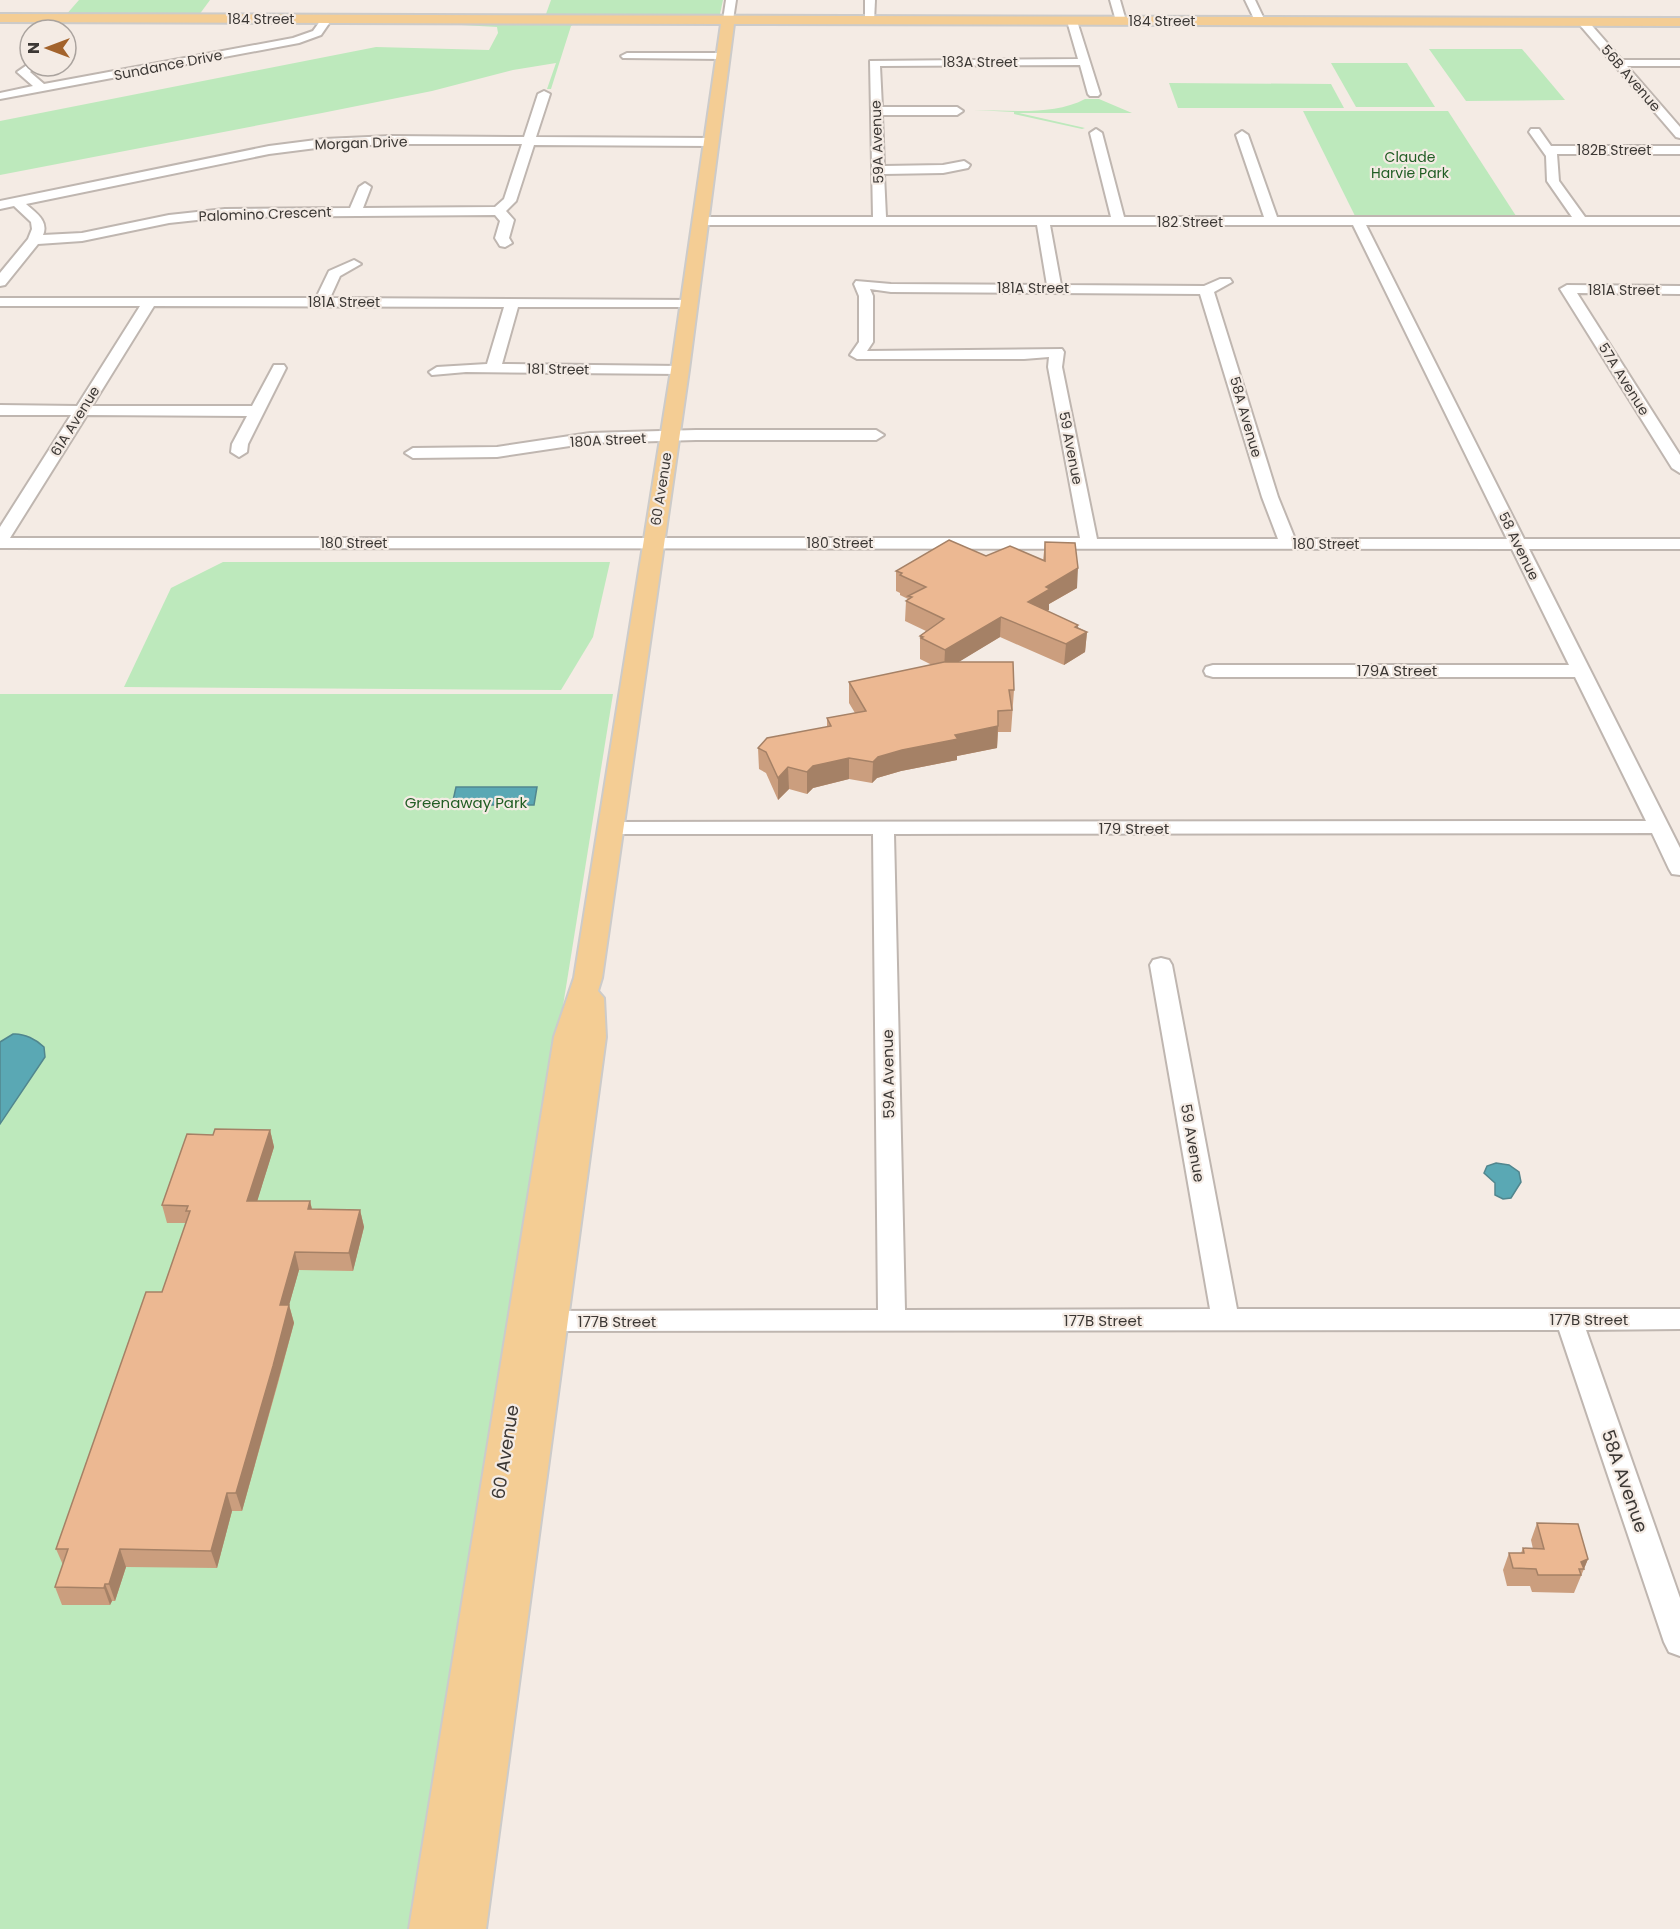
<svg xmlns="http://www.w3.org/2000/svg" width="1680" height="1929" font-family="Poppins,sans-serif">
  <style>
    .green { fill: #bde9bc }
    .water { fill: #5aa8b4; stroke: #51868e; stroke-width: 1.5 }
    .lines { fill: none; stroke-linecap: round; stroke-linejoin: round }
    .minor-casing { stroke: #bfb6b0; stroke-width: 4 }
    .major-casing { stroke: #cccbca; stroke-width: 4 }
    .minor { fill: #fff; fill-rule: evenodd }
    .major { fill: #f4cd94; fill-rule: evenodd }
    .wall { fill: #cb9e7e }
    .shaded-wall { fill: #a58166 }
    .building { fill: #ecb892; stroke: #a58166; stroke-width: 1.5 }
    .labels { text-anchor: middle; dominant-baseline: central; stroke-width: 4.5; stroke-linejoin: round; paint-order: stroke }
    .far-street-label { font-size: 14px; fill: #3c3835; stroke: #f4ebe4 }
    .far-park-label { font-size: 14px; fill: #215d24; stroke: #f4ebe4 }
    .street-label { font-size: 15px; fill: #3c3835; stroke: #f4ebe4 }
    .park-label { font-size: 15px; fill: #215d24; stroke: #f4ebe4 }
    .near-street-label { font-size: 18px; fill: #3c3835; stroke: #f4ebe4 }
  </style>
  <rect width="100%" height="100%" fill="#f4ebe4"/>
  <!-- green -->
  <g class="green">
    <path d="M 79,0 L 210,0 L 199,15 L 65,16 Z"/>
    <path d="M 551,0 L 723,0 L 720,14 L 716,16 L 547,17 L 546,14 Z"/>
    <path d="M 504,22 L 578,22 L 571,26 L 551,89 L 547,89 L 556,63 L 513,70 L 432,91 L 322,113 L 0,175 L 0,121 L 376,47 L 489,50 L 498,33 L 497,27 L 444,24 L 500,24 Z"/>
    <path d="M 1429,49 L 1522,49 L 1565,100 L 1466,101 Z"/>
    <path d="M 1331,63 L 1407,63 L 1435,107 L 1356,107 Z"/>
    <path d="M 1169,83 L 1331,84 L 1344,108 L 1178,108 Z"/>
    <path d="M 1085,99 L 1099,99 L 1132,113 L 1019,113 L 1085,128 L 1082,129 L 1014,114 L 1014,112 L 974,110 C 1009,110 1053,116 1085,99 Z"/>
    <path d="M 1303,111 L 1448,111 L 1518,219 L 1357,220 Z"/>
    <path d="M 223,562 L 610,562 L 593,637 L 561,690 L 124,687 L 171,588 Z"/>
    <path d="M 0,694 L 613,694 L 415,1929 L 0,1929 Z"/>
  </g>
  <!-- water -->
  <g class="water">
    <path d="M 456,787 L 537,787 L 534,805 L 452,805 Z"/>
    <path d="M 13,1034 C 24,1033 37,1040 44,1047 L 45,1057 L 0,1124 L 0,1042 Z"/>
    <path d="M 1496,1163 L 1509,1165 L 1519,1172 L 1521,1182 L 1511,1198 L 1503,1199 L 1495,1195 L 1495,1183 L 1484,1173 L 1487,1166 Z"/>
  </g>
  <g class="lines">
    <!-- minor casing -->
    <g class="minor-casing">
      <g id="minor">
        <path d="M 726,0 L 736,0 L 733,20 L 728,23 L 723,20 Z"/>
        <path d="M 865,0 L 875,0 L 874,22 L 865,20 Z"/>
        <path d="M 1110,0 L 1120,0 L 1126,21 L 1125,23 L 1121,24 L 1116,21 Z"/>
        <path d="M 1245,0 L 1255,0 L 1265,21 L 1264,23 L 1256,23 Z"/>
        <path d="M 327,16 L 332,19 L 321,35 L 299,43 L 0,99 L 0,93 L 33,86 L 17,72 L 30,63 L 30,66 L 36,66 L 30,72 L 44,84 L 293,38 L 313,31 L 323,17 Z"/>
        <path d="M 1072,18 L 1077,21 L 1100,94 L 1098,96 L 1090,96 L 1088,94 L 1080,65 L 880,66 L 882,107 L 957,107 L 963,111 L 957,115 L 882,115 L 884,166 L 943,165 L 964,161 L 970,165 L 968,168 L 943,173 L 884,174 L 886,217 L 1111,217 L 1090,133 L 1096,129 L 1102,133 L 1124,217 L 1264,217 L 1236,135 L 1242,131 L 1248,135 L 1277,217 L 1572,217 L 1547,181 L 1546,156 L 1529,132 L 1531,129 L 1539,129 L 1551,146 L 1680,146 L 1680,154 L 1557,154 L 1559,181 L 1585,217 L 1680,217 L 1680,225 L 1366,225 L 1524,539 L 1680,539 L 1680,549 L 1529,549 L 1680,848 L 1680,875 L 1672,874 L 1669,869 L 1652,833 L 894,834 L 905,1310 L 1210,1309 L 1150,965 L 1153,960 L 1161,958 L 1169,960 L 1172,965 L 1237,1309 L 1680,1309 L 1680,1329 L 1586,1330 L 1680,1598 L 1680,1656 L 1669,1652 L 1664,1642 L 1559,1330 L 539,1331 L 529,1328 L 525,1321 L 529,1314 L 539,1311 L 878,1310 L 873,834 L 610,834 L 603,832 L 600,828 L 603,824 L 610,822 L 1646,821 L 1575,677 L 1213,677 L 1206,675 L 1204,671 L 1206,667 L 1213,665 L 1569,665 L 1512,549 L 0,548 L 0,527 L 71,415 L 0,415 L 0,405 L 77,406 L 140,306 L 0,306 L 0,298 L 316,298 L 329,271 L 354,260 L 361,264 L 340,276 L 330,298 L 694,300 L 696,303 L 689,307 L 518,307 L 502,364 L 680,366 L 687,370 L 680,374 L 466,372 L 432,375 L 429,372 L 437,367 L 487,364 L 504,307 L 154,306 L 92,406 L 252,406 L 274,365 L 284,365 L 286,368 L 248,444 L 247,452 L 239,457 L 231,452 L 232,444 L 247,416 L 87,415 L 10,538 L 1080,538 L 1048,367 L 1049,357 L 1024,359 L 857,359 L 850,355 L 859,342 L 859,296 L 854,284 L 856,281 L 891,284 L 1047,285 L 1037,225 L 701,225 L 694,221 L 701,217 L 873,217 L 870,61 L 1078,59 L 1067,21 ZM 1050,225 L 1353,225 L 1507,539 L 1295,539 L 1278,497 L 1214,292 L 1232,282 L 1230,279 L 1220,279 L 1204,286 L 1061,285 ZM 870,289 L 891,292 L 1200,294 L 1262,497 L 1278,539 L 1097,539 L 1062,367 L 1064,352 L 1062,349 L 867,351 L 873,342 L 873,296 Z"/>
        <path d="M 1583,19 L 1587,20 L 1622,60 L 1680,60 L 1680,66 L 1627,66 L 1680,127 L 1680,138 L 1676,137 L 1579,24 L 1579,20 Z"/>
        <path d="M 627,53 L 722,53 L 728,56 L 722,59 L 623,58 L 621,56 Z"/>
        <path d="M 544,91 L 550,94 L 536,137 L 712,138 L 718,142 L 712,146 L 534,145 L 516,201 L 506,211 L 514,220 L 509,238 L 512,243 L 505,247 L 500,246 L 495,238 L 500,221 L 495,215 L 225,217 L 169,223 L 82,241 L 38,244 L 5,285 L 0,286 L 0,273 L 28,239 L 32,229 L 31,222 L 14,206 L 0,209 L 0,201 L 269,146 L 324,139 L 391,136 L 524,137 L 538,94 ZM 391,144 L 522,144 L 504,199 L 495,207 L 363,208 L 371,187 L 365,183 L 359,187 L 350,208 L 225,209 L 169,215 L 82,233 L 43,235 C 49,221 36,213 26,204 L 269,154 L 324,147 Z"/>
        <path d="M 1567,285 L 1680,286 L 1680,294 L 1577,293 L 1680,455 L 1680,473 L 1672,468 L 1560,289 Z"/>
        <path d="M 696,430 L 876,430 L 884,435 L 876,440 L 696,440 L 590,443 L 497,457 L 413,458 L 405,453 L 413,448 L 497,447 L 590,433 Z"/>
      </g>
    </g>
    <!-- major casing -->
    <g class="major-casing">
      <path id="major" d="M 0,14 L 1680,18 L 1680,26 L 734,24 L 689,370 L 602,978 L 598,991 L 604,998 L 606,1037 L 486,1929 L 409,1929 L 554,1037 L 574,978 L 671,370 L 721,24 L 0,22 Z"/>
    </g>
    <!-- minor -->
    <use href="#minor" class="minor"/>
    <!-- major -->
    <use href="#major" class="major"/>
  </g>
  <!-- wall -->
  <g class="wall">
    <path d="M 1045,542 L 1077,588 L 1049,604 L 1049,610 L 1047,611 L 1087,632 L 1085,652 L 1064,665 L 1000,637 L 958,662 L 1014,690 L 1011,732 L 998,732 L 997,748 L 957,756 L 957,760 L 901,771 L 877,778 L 872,783 L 849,779 L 813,788 L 807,794 L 789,789 L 778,800 L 766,773 L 759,769 L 758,748 L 827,727 L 827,718 L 855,713 L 849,703 L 849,682 L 932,665 L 920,659 L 920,636 L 926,631 L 905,621 L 906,601 L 908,599 L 900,595 L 900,593 L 896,591 L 896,571 L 986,556 L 1043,561 Z"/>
    <path d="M 270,1130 L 274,1147 L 257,1201 L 310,1201 L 312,1209 L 360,1210 L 364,1227 L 353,1271 L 299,1270 L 289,1305 L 294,1323 L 278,1383 L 242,1511 L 232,1511 L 217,1568 L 126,1567 L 115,1601 L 112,1601 L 110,1605 L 62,1605 L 55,1587 L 63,1565 L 56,1549 L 162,1292 L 186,1223 L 167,1223 L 162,1205 L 213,1135 Z"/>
    <path d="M 1537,1523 L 1588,1559 L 1574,1593 L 1532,1592 L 1530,1586 L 1507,1586 L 1503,1570 L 1509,1553 L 1521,1553 L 1523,1548 L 1533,1549 L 1531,1540 Z"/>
  </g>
  <!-- shaded-wall -->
  <g class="shaded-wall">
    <path d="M 1078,568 L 1077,588 L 1049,604 L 1049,610 L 1027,623 L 1028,602 L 1046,587 Z"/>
    <path d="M 1001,617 L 1000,637 L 944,671 L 945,650 Z"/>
    <path d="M 1078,625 L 1077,638 L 1087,632 L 1085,652 L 1064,665 L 1066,644 L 1075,627 Z"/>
    <path d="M 998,726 L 997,748 L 957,756 L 957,760 L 901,771 L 877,778 L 872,783 L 873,762 L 878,757 L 955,735 Z"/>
    <path d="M 849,758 L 849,779 L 813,788 L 807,794 L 807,772 L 813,766 Z"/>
    <path d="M 788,767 L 789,789 L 778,800 L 778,778 Z"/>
    <path d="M 270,1130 L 274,1147 L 252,1218 L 247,1201 Z"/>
    <path d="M 310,1201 L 314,1219 L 308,1209 Z"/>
    <path d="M 360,1210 L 364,1227 L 353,1271 L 349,1253 Z"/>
    <path d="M 295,1252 L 299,1270 L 284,1323 L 280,1305 Z"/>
    <path d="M 289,1305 L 294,1323 L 242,1511 L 236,1493 Z"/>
    <path d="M 227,1493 L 232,1511 L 217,1568 L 211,1551 Z"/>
    <path d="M 120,1549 L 126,1567 L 115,1601 L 109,1584 Z"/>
    <path d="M 1588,1559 L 1581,1576 L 1584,1569 L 1581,1562 Z"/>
    <path d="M 105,1584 L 112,1601 L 110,1605 L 104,1588 Z"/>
  </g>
  <!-- building -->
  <g class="building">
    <path d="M 949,540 L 986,556 L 1010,546 L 1045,561 L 1045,542 L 1075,543 L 1078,568 L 1046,587 L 1050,589 L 1028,602 L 1078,625 L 1075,627 L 1087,632 L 1066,644 L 1001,617 L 945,650 L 921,638 L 923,637 L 920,636 L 944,619 L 906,601 L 912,597 L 908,596 L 926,587 L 900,575 L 902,573 L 896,571 Z"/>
    <path d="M 944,662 L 1013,662 L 1014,690 L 1009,690 L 1012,710 L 998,711 L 998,726 L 955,735 L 958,739 L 902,750 L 878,757 L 873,762 L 849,758 L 813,766 L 807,772 L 788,767 L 778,778 L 766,752 L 758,748 L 767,738 L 831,726 L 827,718 L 866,711 L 849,682 Z"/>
    <path d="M 215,1129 L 270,1130 L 247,1201 L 310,1201 L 308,1209 L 360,1210 L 349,1253 L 295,1252 L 280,1305 L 289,1305 L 273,1366 L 236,1493 L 227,1493 L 211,1551 L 120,1549 L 109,1584 L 105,1584 L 104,1588 L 55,1587 L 68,1549 L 56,1549 L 146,1292 L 162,1292 L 190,1211 L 186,1211 L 188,1206 L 162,1205 L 187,1134 L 213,1135 Z"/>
    <path d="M 1537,1523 L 1578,1524 L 1588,1559 L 1581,1562 L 1584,1569 L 1579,1569 L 1581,1575 L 1538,1575 L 1536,1569 L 1513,1568 L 1509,1553 L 1524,1553 L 1523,1548 L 1544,1549 Z"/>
  </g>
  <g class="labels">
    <!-- far-street labels -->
    <g class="far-street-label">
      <text x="261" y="19">184 Street</text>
      <text x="1162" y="21">184 Street</text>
      <text x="980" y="62">183A Street</text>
      <text transform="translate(168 65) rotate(-11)">Sundance Drive</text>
      <text transform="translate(1631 78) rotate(49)">56B Avenue</text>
      <text transform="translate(877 142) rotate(-92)">59A Avenue</text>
      <text transform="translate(361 143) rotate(-2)">Morgan Drive</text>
      <text x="1614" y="150">182B Street</text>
      <text transform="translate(265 214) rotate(-2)">Palomino Crescent</text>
      <text x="1190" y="222">182 Street</text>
      <text x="1033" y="288">181A Street</text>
      <text x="1624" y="290">181A Street</text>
      <text x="344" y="302">181A Street</text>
      <text transform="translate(558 369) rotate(1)">181 Street</text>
      <text transform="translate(1624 379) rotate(58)">57A Avenue</text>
      <text transform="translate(1246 417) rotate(74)">58A Avenue</text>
      <text transform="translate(75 421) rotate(-58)">61A Avenue</text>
      <text transform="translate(608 440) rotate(-3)">180A Street</text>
      <text transform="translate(1071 448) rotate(79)">59 Avenue</text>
      <text transform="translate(661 489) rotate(-81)">60 Avenue</text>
      <text x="354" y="543">180 Street</text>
      <text x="840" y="543">180 Street</text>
      <text x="1326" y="544">180 Street</text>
      <text transform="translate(1519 546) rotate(64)">58 Avenue</text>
    </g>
    <!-- far-park labels -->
    <g class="far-park-label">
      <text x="1410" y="157">Claude<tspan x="1410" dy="16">Harvie Park</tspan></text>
    </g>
    <!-- street labels -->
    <g class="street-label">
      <text x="1397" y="670">179A Street</text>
      <text x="1134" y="828">179 Street</text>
      <text transform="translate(888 1074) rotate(-91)">59A Avenue</text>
      <text transform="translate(1193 1143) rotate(80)">59 Avenue</text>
      <text x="1589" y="1319">177B Street</text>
      <text x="1103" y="1320">177B Street</text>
      <text x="617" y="1321">177B Street</text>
    </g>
    <!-- park labels -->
    <g class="park-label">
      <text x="466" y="802">Greenaway Park</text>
    </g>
    <!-- near-street labels -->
    <g class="near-street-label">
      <text transform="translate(505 1452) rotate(-81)">60 Avenue</text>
      <text transform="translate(1625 1481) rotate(71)">58A Avenue</text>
    </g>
  </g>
  <!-- north arrow -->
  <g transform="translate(48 48) rotate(270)"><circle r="28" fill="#f4ebe4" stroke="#aaa39e" stroke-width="1.5"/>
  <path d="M0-4.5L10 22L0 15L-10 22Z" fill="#a3632c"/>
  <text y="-9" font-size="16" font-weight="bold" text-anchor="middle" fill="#3c3835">N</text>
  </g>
</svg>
